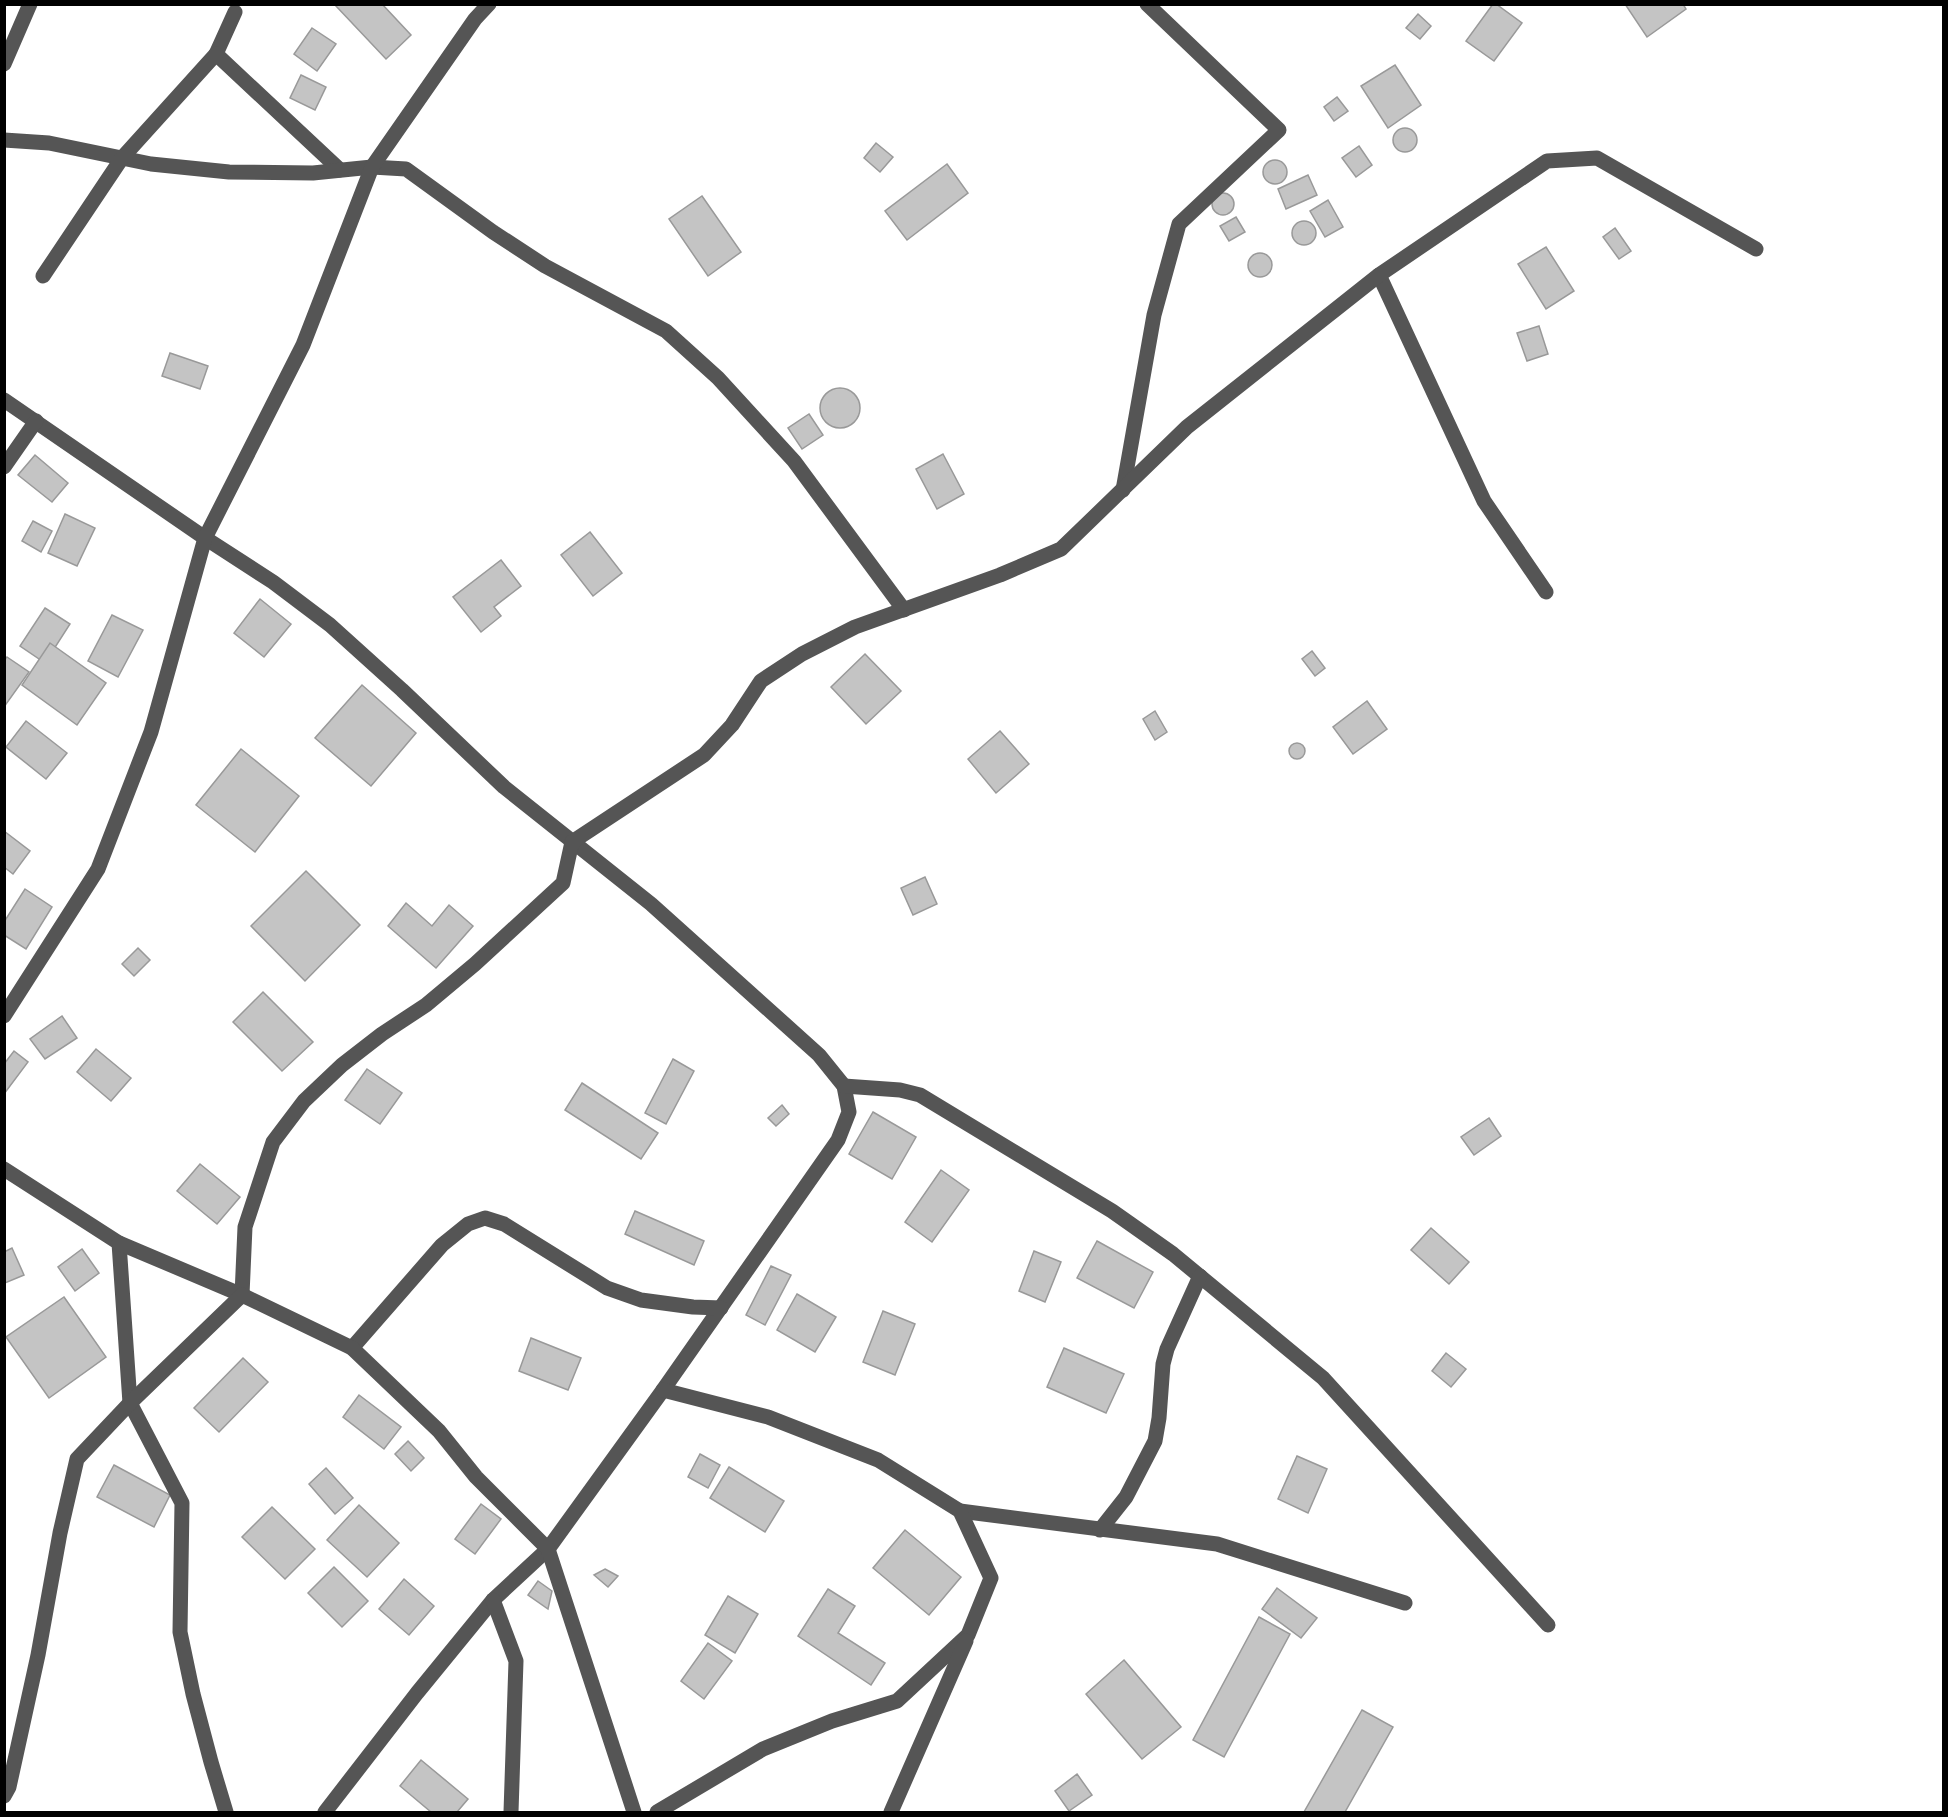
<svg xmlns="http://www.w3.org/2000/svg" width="1948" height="1817" font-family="Ubuntu,sans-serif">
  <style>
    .building { fill: #c4c4c4; stroke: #999; stroke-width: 1.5 }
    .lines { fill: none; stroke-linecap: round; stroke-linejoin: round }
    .minor { stroke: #555; stroke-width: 15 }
  </style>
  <rect width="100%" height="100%" fill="#fff"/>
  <!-- building -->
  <g class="building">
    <path d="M 382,4 L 411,35 L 386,59 L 335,5 Z"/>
    <path d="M 1493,4 L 1496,4 L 1522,23 L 1494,61 L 1466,41 Z"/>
    <path d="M 1625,4 L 1683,4 L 1686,9 L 1647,37 Z"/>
    <path d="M 1418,14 L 1431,26 L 1420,39 L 1406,28 Z"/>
    <path d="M 312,28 L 336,44 L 317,71 L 294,54 Z"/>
    <path d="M 1395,65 L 1421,105 L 1388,128 L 1361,86 Z"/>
    <path d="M 301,75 L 326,87 L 315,110 L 290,98 Z"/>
    <path d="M 1337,97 L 1348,111 L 1334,121 L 1324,107 Z"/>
    <circle cx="1405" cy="140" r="12"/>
    <path d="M 876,143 L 893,157 L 880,172 L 864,158 Z"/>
    <path d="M 1359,146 L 1372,165 L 1356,177 L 1342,158 Z"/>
    <circle cx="1275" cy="172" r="12"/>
    <path d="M 947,164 L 968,193 L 907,240 L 885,211 Z"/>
    <path d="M 1308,175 L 1317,195 L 1286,209 L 1278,189 Z"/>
    <circle cx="1223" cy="204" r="11"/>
    <path d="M 702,196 L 741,252 L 708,276 L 669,219 Z"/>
    <path d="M 1328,200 L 1343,227 L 1325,237 L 1310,211 Z"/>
    <path d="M 1236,217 L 1245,232 L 1229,241 L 1220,226 Z"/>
    <circle cx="1304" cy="233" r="12"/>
    <path d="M 1615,228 L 1631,251 L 1619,259 L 1603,237 Z"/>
    <path d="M 1546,247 L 1574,291 L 1546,309 L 1518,264 Z"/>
    <circle cx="1260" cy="265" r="12"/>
    <path d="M 1539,326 L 1548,354 L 1527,361 L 1517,333 Z"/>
    <path d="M 170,353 L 208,366 L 200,389 L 162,376 Z"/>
    <circle cx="840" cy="408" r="20"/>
    <path d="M 809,414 L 823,435 L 802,449 L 788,428 Z"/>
    <path d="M 943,454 L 964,494 L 937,509 L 916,469 Z"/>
    <path d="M 35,455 L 68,483 L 52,502 L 18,475 Z"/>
    <path d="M 65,514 L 95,528 L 77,566 L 48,553 Z"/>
    <path d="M 33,521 L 52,531 L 41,552 L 22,541 Z"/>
    <path d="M 590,532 L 622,573 L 593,596 L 561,555 Z"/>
    <path d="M 501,560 L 521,586 L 494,607 L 501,616 L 481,632 L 453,597 Z"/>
    <path d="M 260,599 L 291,624 L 264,657 L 234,633 Z"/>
    <path d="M 45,608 L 70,624 L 45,663 L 20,646 Z"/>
    <path d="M 112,615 L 143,630 L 118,677 L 88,661 Z"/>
    <path d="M 50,643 L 106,683 L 77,725 L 22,685 Z"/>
    <path d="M 1312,651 L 1325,668 L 1315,676 L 1302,659 Z"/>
    <path d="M 865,654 L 901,691 L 866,724 L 831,687 Z"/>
    <path d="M 7,657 L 29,672 L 4,707 L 4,660 Z"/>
    <path d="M 362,685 L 416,733 L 371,786 L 315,738 Z"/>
    <path d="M 1367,701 L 1387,729 L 1353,754 L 1333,727 Z"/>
    <path d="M 1155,711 L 1167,732 L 1155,740 L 1143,719 Z"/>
    <path d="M 26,721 L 67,753 L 46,779 L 6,747 Z"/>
    <path d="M 1000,731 L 1029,764 L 996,793 L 968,759 Z"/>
    <circle cx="1297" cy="751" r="8"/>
    <path d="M 241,749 L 299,796 L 255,852 L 196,805 Z"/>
    <path d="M 4,831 L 30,851 L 13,874 L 4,867 Z"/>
    <path d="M 306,871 L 360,925 L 305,981 L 251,926 Z"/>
    <path d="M 925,877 L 937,904 L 913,915 L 901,888 Z"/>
    <path d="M 25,889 L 52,907 L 26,949 L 4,935 L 4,922 Z"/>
    <path d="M 406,903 L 432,926 L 449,905 L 473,926 L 436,968 L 388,926 Z"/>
    <path d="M 138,948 L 150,960 L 134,976 L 122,964 Z"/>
    <path d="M 263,992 L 313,1042 L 282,1071 L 233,1022 Z"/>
    <path d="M 62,1016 L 77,1038 L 45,1059 L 30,1039 Z"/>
    <path d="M 96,1049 L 131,1078 L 111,1101 L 77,1072 Z"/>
    <path d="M 14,1051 L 28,1062 L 4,1094 L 4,1064 Z"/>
    <path d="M 673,1059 L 694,1071 L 666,1124 L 645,1113 Z"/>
    <path d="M 367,1069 L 402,1093 L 380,1124 L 345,1100 Z"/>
    <path d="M 582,1083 L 658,1133 L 641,1159 L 565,1110 Z"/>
    <path d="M 782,1105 L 789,1114 L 776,1126 L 768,1118 Z"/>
    <path d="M 873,1112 L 916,1137 L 892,1179 L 849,1154 Z"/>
    <path d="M 1489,1118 L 1501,1136 L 1474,1155 L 1461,1137 Z"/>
    <path d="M 200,1164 L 240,1197 L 217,1224 L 177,1191 Z"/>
    <path d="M 941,1170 L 969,1190 L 932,1242 L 905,1222 Z"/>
    <path d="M 635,1211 L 704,1241 L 694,1265 L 625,1234 Z"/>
    <path d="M 1431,1228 L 1469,1262 L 1449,1284 L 1411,1250 Z"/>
    <path d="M 1097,1241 L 1153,1272 L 1134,1308 L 1077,1278 Z"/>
    <path d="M 12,1248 L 24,1275 L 5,1283 L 4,1252 Z"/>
    <path d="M 82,1249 L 99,1273 L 75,1291 L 58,1267 Z"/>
    <path d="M 1034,1251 L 1061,1262 L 1045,1302 L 1019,1291 Z"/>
    <path d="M 771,1266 L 791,1275 L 765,1325 L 746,1315 Z"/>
    <path d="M 797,1294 L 836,1317 L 815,1352 L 777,1330 Z"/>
    <path d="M 64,1297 L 106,1357 L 49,1398 L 6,1337 Z"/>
    <path d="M 883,1311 L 915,1324 L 895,1375 L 863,1362 Z"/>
    <path d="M 531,1338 L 581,1358 L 568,1390 L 519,1371 Z"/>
    <path d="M 1064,1348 L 1124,1374 L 1106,1413 L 1047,1387 Z"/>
    <path d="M 1446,1353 L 1466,1369 L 1451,1387 L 1432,1371 Z"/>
    <path d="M 243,1358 L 268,1382 L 219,1432 L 194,1408 Z"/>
    <path d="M 359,1395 L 401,1427 L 384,1449 L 343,1417 Z"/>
    <path d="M 408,1441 L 424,1458 L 411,1471 L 395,1454 Z"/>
    <path d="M 700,1454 L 720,1465 L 708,1488 L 688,1477 Z"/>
    <path d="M 1297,1456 L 1327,1469 L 1308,1513 L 1278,1499 Z"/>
    <path d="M 114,1465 L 170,1495 L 154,1527 L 97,1497 Z"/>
    <path d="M 729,1467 L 784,1501 L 765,1532 L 710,1498 Z"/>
    <path d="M 326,1468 L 353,1498 L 335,1514 L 309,1484 Z"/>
    <path d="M 481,1504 L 501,1519 L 475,1554 L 455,1539 Z"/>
    <path d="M 359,1505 L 399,1543 L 367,1577 L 327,1540 Z"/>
    <path d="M 272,1507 L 315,1549 L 285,1579 L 242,1537 Z"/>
    <path d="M 905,1530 L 961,1577 L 929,1615 L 873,1568 Z"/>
    <path d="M 334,1567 L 368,1601 L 342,1627 L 308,1593 Z"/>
    <path d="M 605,1569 L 618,1576 L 608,1587 L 594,1575 Z"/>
    <path d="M 404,1579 L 434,1606 L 409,1635 L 379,1609 Z"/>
    <path d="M 538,1581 L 552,1591 L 548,1609 L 528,1595 Z"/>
    <path d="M 1277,1588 L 1317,1618 L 1301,1638 L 1262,1609 Z"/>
    <path d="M 828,1589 L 855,1606 L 838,1633 L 885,1663 L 871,1685 L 798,1636 Z"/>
    <path d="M 728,1596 L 758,1614 L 735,1653 L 705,1635 Z"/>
    <path d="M 1259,1617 L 1290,1634 L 1224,1757 L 1193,1740 Z"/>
    <path d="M 708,1643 L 732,1661 L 704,1699 L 681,1681 Z"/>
    <path d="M 1124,1660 L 1181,1727 L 1142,1759 L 1086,1694 Z"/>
    <path d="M 1362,1710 L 1393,1727 L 1345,1812 L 1304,1812 Z"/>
    <path d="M 421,1760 L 468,1799 L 457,1812 L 431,1812 L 400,1786 Z"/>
    <path d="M 1077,1774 L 1092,1795 L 1069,1811 L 1055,1791 Z"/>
  </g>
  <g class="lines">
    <!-- minor -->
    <g class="minor">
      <path d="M 235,12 L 216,54 L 340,170"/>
      <path d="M 4,64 L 30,4"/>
      <path d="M 4,140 L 49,143 L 151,164 L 229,172 L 313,173 L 372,167 L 406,169 L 493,232 L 545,266 L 666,331 L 718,378 L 794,461 L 904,610"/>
      <path d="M 1379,275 L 1484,501 L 1546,592"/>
      <path d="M 43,276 L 122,158 L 216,54"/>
      <path d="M 4,400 L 205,538 L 273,582 L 330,625 L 402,690 L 504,787 L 651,904 L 819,1055 L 844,1086 L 849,1112 L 838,1140 L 663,1390 L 548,1549 L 493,1600 L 417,1693 L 325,1812"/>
      <path d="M 4,467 L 36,421"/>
      <path d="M 1123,490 L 1154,315 L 1179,224 L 1279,130 L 1147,4"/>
      <path d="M 4,1016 L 98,869 L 151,732 L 205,538 L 303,345 L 372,167 L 475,19 L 489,4"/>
      <path d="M 844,1086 L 900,1090 L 920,1095 L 1112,1211 L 1173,1254 L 1323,1378 L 1548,1625"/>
      <path d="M 4,1169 L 119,1243 L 130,1403 L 182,1503 L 180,1632 L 193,1694 L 211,1762 L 226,1812"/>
      <path d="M 119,1243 L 242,1295 L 245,1227 L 273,1142 L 304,1101 L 342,1065 L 382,1034 L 426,1005 L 475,964 L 563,883 L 572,842 L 704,755 L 732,725 L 761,681 L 802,654 L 855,627 L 1000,575 L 1061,549 L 1187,427 L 1379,275 L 1547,161 L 1597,158 L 1756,249"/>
      <path d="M 352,1348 L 442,1245 L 468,1224 L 485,1218 L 504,1224 L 607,1288 L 641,1300 L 693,1307 L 721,1308"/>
      <path d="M 960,1511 L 1217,1544 L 1405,1603"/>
      <path d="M 1100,1530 L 1126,1497 L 1155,1441 L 1159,1418 L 1163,1364 L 1167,1349 L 1200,1276"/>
      <path d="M 493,1600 L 516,1661 L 511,1812"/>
      <path d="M 4,1796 L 9,1787 L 38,1655 L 60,1533 L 77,1459 L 130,1403 L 242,1295 L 352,1348 L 439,1431 L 476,1477 L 548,1549 L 634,1812"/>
      <path d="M 657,1812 L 763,1749 L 832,1721 L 897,1701 L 968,1635 L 991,1578 L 960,1511 L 878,1460 L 768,1417 L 663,1390"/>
      <path d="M 891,1812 L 966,1641"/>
    </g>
  </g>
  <!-- border -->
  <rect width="1948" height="1817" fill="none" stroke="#000000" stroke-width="12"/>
</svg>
